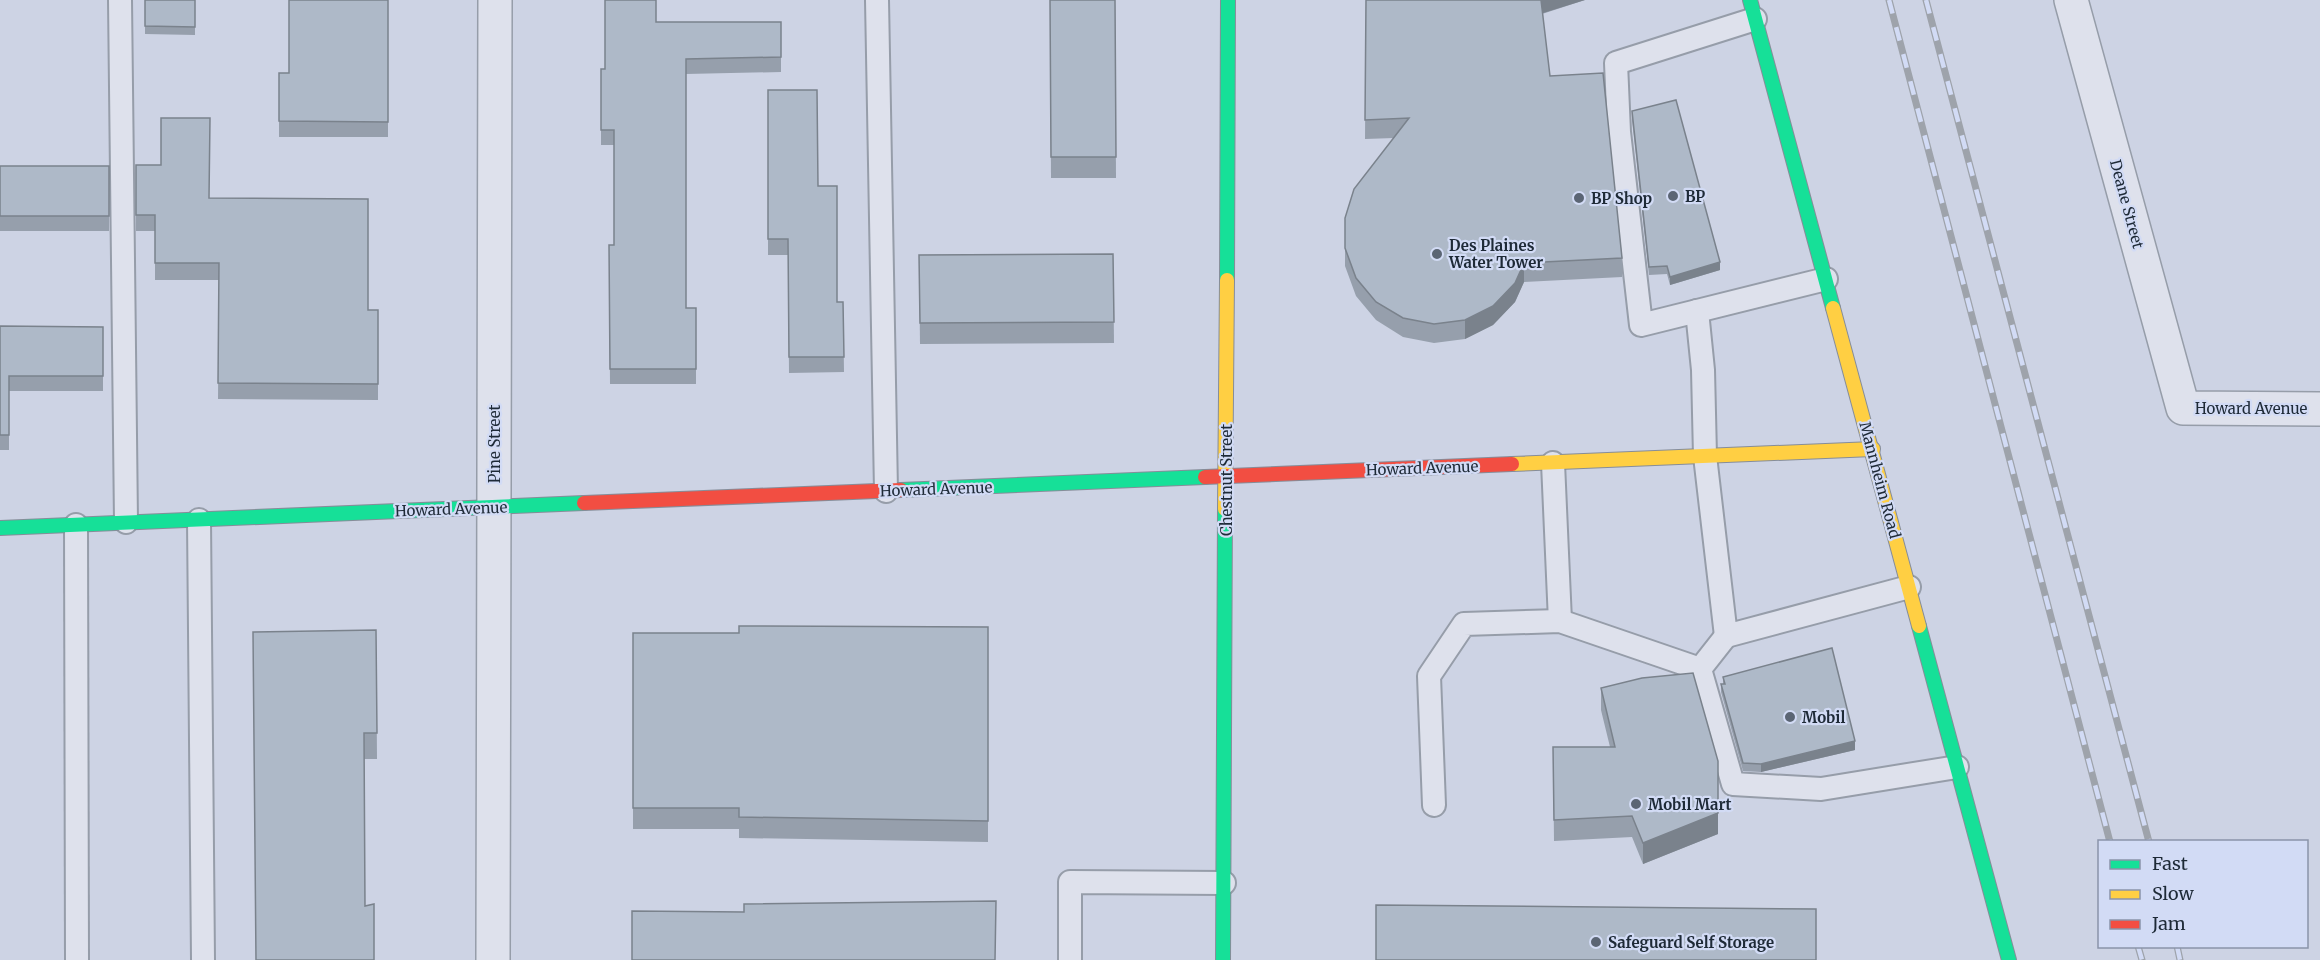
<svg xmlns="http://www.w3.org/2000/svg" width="2320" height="960" font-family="Merriweather,serif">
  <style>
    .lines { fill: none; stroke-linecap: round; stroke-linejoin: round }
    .lane-casing { stroke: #969da9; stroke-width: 26 }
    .street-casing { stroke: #969da9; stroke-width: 36 }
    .fast-casing { stroke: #868d99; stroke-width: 16 }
    .slow-casing { stroke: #868d99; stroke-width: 16 }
    .jam-casing { stroke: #868d99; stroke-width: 16 }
    .lane { stroke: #dee1ec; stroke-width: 22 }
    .street { stroke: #dee1ec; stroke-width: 33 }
    .fast { stroke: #16e098; stroke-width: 14 }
    .slow { stroke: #ffcf43; stroke-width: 14 }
    .jam { stroke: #f24e42; stroke-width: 14 }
    .rail-casing { stroke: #9ea3ab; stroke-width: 7 }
    .rail { stroke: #d2dbf5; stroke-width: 4.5; stroke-dasharray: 14; stroke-linecap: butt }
    .wall { fill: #969fac }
    .shaded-wall { fill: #7a828c }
    .building { fill: #aeb9c8; stroke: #7a828c; stroke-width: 1.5 }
    .poi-dot { fill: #5b6574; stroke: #d2dbf5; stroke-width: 2 }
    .labels { text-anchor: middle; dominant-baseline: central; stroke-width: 4.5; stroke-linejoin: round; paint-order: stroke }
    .poi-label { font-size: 15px; font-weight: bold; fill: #1e2a37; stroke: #d2dbf5; text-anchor: start }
    .street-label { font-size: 15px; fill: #1e2a37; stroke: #d2dbf5 }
  </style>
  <rect width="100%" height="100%" fill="#cdd3e4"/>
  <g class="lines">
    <!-- lane casing -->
    <g class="lane-casing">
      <g id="lane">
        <path d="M 120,0 L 126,522"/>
        <path d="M 877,0 L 886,491"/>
        <path d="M 1755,19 L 1616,63 L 1619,132 L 1641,325 L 1826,279"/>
        <path d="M 1697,311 L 1703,370 L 1705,456 L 1726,636 L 1909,587"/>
        <path d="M 1553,463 L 1560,621"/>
        <path d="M 199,520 L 203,960"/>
        <path d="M 76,525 L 77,960"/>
        <path d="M 1726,636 L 1700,669 L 1733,784 L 1821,789 L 1957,767"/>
        <path d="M 1434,805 L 1429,676 L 1464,624 L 1560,621 L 1700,669"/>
        <path d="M 1070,960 L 1070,882 L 1224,883"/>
      </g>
    </g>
    <!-- street casing -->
    <g class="street-casing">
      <g id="street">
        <path d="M 2071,0 L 2183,408 L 2320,409"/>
        <path d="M 493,960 L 495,0"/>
      </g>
    </g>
    <!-- fast casing -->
    <g class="fast-casing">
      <g id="fast">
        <path d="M 1750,0 L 1833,308"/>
        <path d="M 1227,280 L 1228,0"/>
        <path d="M 901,490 L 1205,477"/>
        <path d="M 0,528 L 584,503"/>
        <path d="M 1919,626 L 2009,960"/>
        <path d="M 1223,960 L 1225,509"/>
      </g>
    </g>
    <!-- slow casing -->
    <g class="slow-casing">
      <g id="slow">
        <path d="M 1833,308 L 1919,626"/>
        <path d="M 1512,464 L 1873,449"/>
        <path d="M 1225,509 L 1227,280"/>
      </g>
    </g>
    <!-- jam casing -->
    <g class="jam-casing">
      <g id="jam">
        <path d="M 1205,477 L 1512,464"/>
        <path d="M 584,503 L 901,490"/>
      </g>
    </g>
    <!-- lane -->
    <use href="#lane" class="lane"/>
    <!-- street -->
    <use href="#street" class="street"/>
    <!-- fast -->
    <use href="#fast" class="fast"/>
    <!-- slow -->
    <use href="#slow" class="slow"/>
    <!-- jam -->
    <use href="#jam" class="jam"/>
    <!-- rail casing -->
    <g class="rail-casing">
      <g id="rail">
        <path d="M 1889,0 L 2110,842"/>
        <path d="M 1926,0 L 2149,842"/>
        <path d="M 2138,946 L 2142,960"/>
        <path d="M 2177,946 L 2180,960"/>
      </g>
    </g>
    <!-- rail -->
    <use href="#rail" class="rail"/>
  </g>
  <!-- wall -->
  <g class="wall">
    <path d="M 145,0 L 195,0 L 195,35 L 145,34 Z"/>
    <path d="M 388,0 L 388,137 L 279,137 L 279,73 L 289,73 Z"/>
    <path d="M 1050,0 L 1115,0 L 1116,178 L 1051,178 Z"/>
    <path d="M 1366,0 L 1585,0 L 1542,14 L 1550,76 L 1622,258 L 1622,277 L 1524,282 L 1515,302 L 1493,325 L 1465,339 L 1434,343 L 1403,337 L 1376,320 L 1356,296 L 1345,266 L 1345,218 L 1394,138 L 1365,139 Z"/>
    <path d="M 781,22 L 781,72 L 686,74 L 686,308 L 696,308 L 696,384 L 610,384 L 609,245 L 614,245 L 614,145 L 601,145 L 601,69 L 605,69 Z"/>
    <path d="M 768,90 L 818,186 L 837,302 L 843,302 L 844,372 L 789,373 L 788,255 L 768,255 Z"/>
    <path d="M 1632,111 L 1720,270 L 1670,285 L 1667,274 L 1649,275 L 1632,120 Z"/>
    <path d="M 136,165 L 161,165 L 209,198 L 368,310 L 378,310 L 378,400 L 218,399 L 219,280 L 155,280 L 155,231 L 136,231 Z"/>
    <rect x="0" y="166" width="109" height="65"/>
    <path d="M 1113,254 L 1114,343 L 920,344 L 919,255 Z"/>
    <path d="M 0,326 L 103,327 L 103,391 L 9,391 L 9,450 L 0,450 Z"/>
    <path d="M 988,627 L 988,842 L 739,838 L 739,829 L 633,829 L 633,633 L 739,633 Z"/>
    <path d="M 376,630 L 377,759 L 364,759 L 365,906 L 256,960 Z"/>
    <path d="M 1723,677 L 1855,750 L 1761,772 L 1743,771 L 1721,692 L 1721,684 L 1723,684 Z"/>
    <path d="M 1601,688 L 1718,834 L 1643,864 L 1632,837 L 1554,841 L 1553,747 L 1610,747 L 1601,710 Z"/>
  </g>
  <!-- shaded-wall -->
  <g class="shaded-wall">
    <path d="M 1540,0 L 1585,0 L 1540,14 Z"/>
    <path d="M 1720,262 L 1720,270 L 1670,285 L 1670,277 Z"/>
    <path d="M 1524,263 L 1524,282 L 1515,302 L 1493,325 L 1465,339 L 1465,320 Z"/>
    <path d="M 1855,741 L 1855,750 L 1761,772 L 1761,764 Z"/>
    <path d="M 1718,761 L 1718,834 L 1643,864 L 1643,843 Z"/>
  </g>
  <!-- building -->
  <g class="building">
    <path d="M 145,0 L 195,0 L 195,27 L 145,26 Z"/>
    <path d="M 289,0 L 388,0 L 388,122 L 279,121 L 279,73 L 289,73 Z"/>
    <path d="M 605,0 L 656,0 L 656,22 L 781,22 L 781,57 L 686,59 L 686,308 L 696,308 L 696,369 L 610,369 L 609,245 L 614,245 L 614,130 L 601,130 L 601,69 L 605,69 Z"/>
    <path d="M 1050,0 L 1115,0 L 1116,157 L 1051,157 Z"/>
    <path d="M 1366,0 L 1541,0 L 1550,76 L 1603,73 L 1622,258 L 1524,263 L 1515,283 L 1493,306 L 1465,320 L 1434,324 L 1403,318 L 1376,302 L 1356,278 L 1345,248 L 1345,218 L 1354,189 L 1409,118 L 1365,120 Z"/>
    <path d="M 768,90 L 817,90 L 818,186 L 837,186 L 837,302 L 843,302 L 844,357 L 789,357 L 788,239 L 768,239 Z"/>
    <path d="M 1676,100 L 1720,262 L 1670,277 L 1667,266 L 1649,267 L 1632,111 Z"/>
    <path d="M 161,118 L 210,118 L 209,198 L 368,199 L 368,310 L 378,310 L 378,384 L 218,383 L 219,263 L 155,263 L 155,215 L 136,215 L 136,165 L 161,165 Z"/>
    <rect x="0" y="166" width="109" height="50"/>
    <path d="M 1113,254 L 1114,322 L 920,323 L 919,255 Z"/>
    <path d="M 0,326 L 103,327 L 103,376 L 9,376 L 9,435 L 0,435 Z"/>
    <path d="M 739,626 L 988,627 L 988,821 L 739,817 L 739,808 L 633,808 L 633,633 L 739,633 Z"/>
    <path d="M 376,630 L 377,733 L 364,733 L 365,906 L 374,904 L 374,960 L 256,960 L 253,632 Z"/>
    <path d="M 1832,648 L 1855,741 L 1761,764 L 1743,763 L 1721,684 L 1725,684 L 1723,677 Z"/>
    <path d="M 1693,673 L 1718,761 L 1718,813 L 1643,843 L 1632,816 L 1554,820 L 1553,747 L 1615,747 L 1601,688 L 1642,678 Z"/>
    <path d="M 996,901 L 995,960 L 632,960 L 632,911 L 744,912 L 744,904 Z"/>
    <path d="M 1376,905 L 1816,909 L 1816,960 L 1376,960 Z"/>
  </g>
  <!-- markers -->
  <g class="poi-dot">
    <circle cx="1673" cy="196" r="6"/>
    <circle cx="1579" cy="198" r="6"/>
    <circle cx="1437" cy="254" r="6"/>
    <circle cx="1790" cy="717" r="6"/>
    <circle cx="1636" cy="804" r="6"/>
    <circle cx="1596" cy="942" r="6"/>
  </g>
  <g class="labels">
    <!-- poi labels -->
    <g class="poi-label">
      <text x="1685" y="196">BP</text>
      <text x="1591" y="198">BP Shop</text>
      <text x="1449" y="245">Des Plaines<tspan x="1449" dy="17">Water Tower</tspan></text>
      <text x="1802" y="717">Mobil</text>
      <text x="1648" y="804">Mobil Mart</text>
      <text x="1608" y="942">Safeguard Self Storage</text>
    </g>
    <!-- street labels -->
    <g class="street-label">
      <text transform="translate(2127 204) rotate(75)">Deane Street</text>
      <text x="2251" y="408">Howard Avenue</text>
      <text transform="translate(494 444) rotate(-90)">Pine Street</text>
      <text transform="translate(1422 468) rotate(-2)">Howard Avenue</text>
      <text transform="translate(1226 480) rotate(-90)">Chestnut Street</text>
      <text transform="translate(1880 480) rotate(75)">Mannheim Road</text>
      <text transform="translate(936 489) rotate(-2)">Howard Avenue</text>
      <text transform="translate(451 509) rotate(-2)">Howard Avenue</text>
    </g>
  </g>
  <!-- legend -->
  <rect x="2098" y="840" width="210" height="108" fill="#d2dbf5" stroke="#8a94a9" stroke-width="1.5"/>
  <rect x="2110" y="860" width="30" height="9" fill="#16e098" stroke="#8a94a9" stroke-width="1.5"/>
  <text x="2152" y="870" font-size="18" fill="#1e2a37">Fast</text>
  <rect x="2110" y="890" width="30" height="9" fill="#ffcf43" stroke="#8a94a9" stroke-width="1.5"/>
  <text x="2152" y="900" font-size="18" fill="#1e2a37">Slow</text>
  <rect x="2110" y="920" width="30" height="9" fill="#f24e42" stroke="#8a94a9" stroke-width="1.5"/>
  <text x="2152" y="930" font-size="18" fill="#1e2a37">Jam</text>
</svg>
